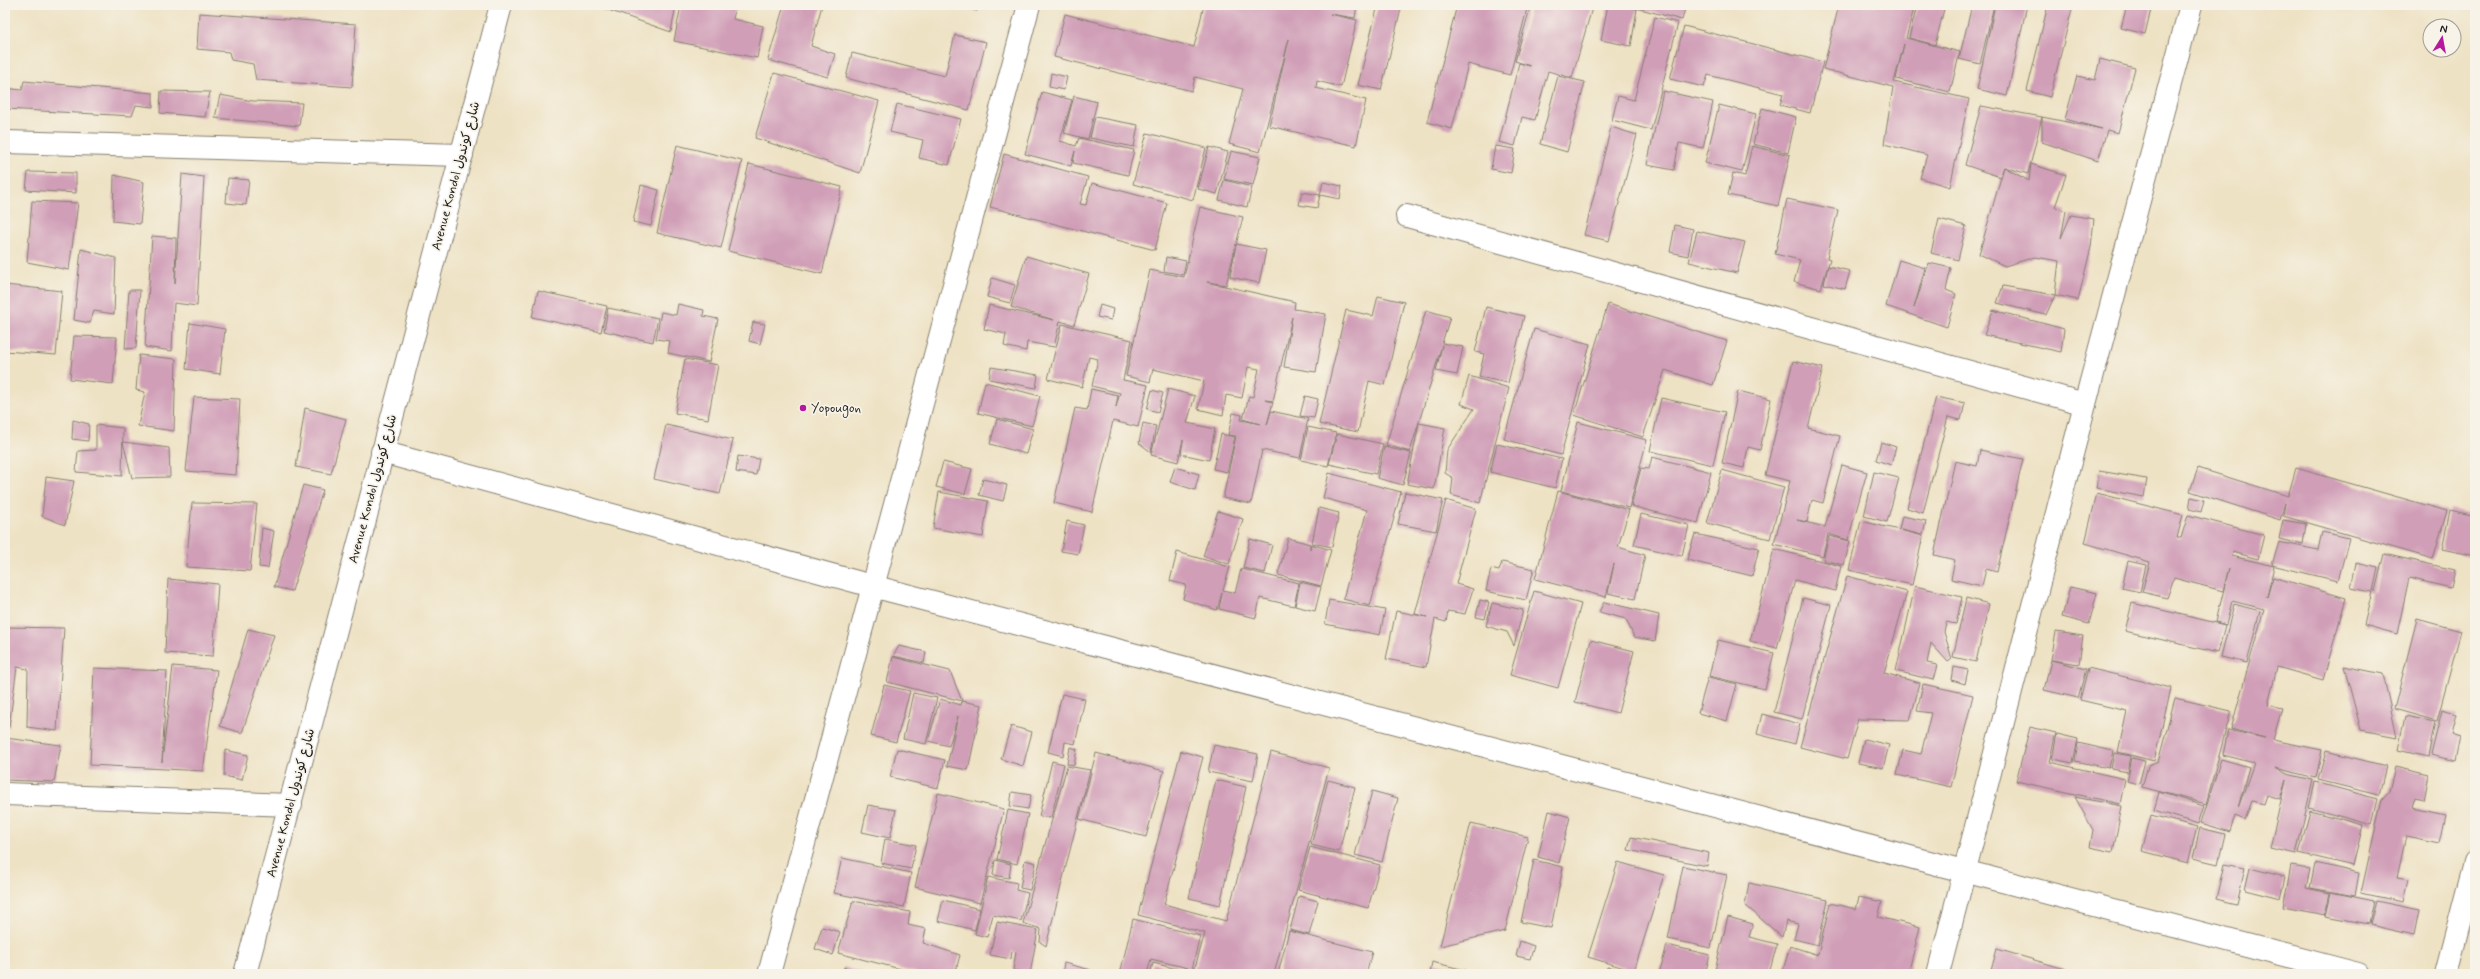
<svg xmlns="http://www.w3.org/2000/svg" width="2480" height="979" font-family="Mynerve,'Playpen Sans Arabic',sans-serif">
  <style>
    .building { fill: #d09eb7 }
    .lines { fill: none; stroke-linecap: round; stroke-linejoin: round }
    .minor-casing { stroke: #857f70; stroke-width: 24 }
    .tertiary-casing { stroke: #857f70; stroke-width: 24 }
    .minor { stroke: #fff; stroke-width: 22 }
    .tertiary { stroke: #fff; stroke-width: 22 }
    .poi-dot { fill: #b5179e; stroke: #f7f3e8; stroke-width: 1.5 }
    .labels { text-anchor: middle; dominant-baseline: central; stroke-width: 3.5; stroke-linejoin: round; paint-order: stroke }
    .street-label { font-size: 13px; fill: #1c1c1c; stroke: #f7f3e8 }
    .poi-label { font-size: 13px; fill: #1c1c1c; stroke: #f7f3e8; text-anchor: start }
  </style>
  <rect width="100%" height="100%" fill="#f7f3e8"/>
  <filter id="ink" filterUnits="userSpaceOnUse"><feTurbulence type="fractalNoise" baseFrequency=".025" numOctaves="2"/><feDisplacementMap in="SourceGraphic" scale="8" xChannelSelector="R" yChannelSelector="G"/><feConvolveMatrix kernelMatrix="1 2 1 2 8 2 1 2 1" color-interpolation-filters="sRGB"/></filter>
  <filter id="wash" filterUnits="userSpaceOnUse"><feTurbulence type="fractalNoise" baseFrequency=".012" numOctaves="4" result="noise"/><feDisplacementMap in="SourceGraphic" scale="16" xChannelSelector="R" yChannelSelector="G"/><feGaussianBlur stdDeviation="0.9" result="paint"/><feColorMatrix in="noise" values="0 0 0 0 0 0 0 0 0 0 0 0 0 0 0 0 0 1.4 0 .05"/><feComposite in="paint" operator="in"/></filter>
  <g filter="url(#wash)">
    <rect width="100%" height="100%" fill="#eee2c4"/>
    <g id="blocks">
      <!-- building -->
      <g class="building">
        <path d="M 594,5 L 676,5 L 671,32 Z"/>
        <path d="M 681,5 L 736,5 L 733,19 L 763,26 L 757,58 L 674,41 Z"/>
        <path d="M 784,5 L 822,5 L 811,46 L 835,54 L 828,77 L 768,60 Z"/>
        <path d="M 961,5 L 979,5 L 977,11 Z"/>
        <path d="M 1204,5 L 1289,5 L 1304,8 L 1305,5 L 1357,5 L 1355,18 L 1330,14 L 1357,20 L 1341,87 L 1317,81 L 1316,88 L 1366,100 L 1356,146 L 1269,126 L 1289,39 L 1260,152 L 1229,144 L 1243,89 L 1195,77 L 1192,91 L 1054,57 L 1065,14 L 1194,47 Z"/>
        <path d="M 1378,5 L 1402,5 L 1381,90 L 1358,85 Z"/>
        <path d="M 1457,5 L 1528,5 L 1510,75 L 1468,64 L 1452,129 L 1427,122 Z"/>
        <path d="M 1531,5 L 1581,5 L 1592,8 L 1572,78 L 1548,71 L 1535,120 L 1522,117 L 1515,146 L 1499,142 L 1519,63 L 1530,66 L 1515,61 Z"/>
        <path d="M 1608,5 L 1637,9 L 1631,46 L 1601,40 Z"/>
        <path d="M 1625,5 L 1686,5 L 1682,20 Z"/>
        <path d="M 1839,5 L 1915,5 L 1906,38 L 1960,52 L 1950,92 L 1896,79 L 1904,44 L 1894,82 L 1969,99 L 1950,187 L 1920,178 L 1927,155 L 1884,144 L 1893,87 L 1823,69 Z"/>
        <path d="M 1917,5 L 1945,5 L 1935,45 L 1909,38 Z"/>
        <path d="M 1972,5 L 1994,5 L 1980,64 L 1959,59 Z"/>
        <path d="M 1995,5 L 2027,5 L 2007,96 L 1977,89 Z"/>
        <path d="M 2048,5 L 2073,5 L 2050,97 L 2027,91 Z"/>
        <path d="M 2127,5 L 2152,5 L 2145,34 L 2121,28 Z"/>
        <path d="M 199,13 L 356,24 L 352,87 L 256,80 L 253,64 L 231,60 L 229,52 L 197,49 Z"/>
        <path d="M 1655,17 L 1678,23 L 1651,130 L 1612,120 L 1618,96 L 1634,100 Z"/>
        <path d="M 1684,26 L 1823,62 L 1810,113 L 1780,105 L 1783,94 L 1708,75 L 1704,87 L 1670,79 Z"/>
        <path d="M 955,35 L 986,42 L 969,110 L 846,78 L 852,53 L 945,76 Z"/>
        <path d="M 2100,59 L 2135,68 L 2118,133 L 2107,130 L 2098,161 L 2042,142 L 2042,117 L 2102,129 L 2065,119 L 2077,76 L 2095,80 Z"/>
        <path d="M 774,73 L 879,101 L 860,173 L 755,138 Z"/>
        <path d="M 1051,73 L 1067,77 L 1064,90 L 1049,87 Z"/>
        <path d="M 1558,76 L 1585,82 L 1567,152 L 1540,144 Z"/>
        <path d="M 24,81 L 153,93 L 153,107 L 136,105 L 132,116 L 5,109 L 5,88 L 22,90 Z"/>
        <path d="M 161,91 L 210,92 L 205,117 L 160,113 Z"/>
        <path d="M 1663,91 L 1713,102 L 1703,148 L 1679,143 L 1674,170 L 1647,165 Z"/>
        <path d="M 1042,92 L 1072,100 L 1060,141 L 1076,146 L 1079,138 L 1134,150 L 1128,175 L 1073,163 L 1075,151 L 1071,166 L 1025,154 Z"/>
        <path d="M 220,95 L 253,101 L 302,103 L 299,126 L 215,118 Z"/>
        <path d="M 1074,96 L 1097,102 L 1088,139 L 1064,133 Z"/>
        <path d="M 897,104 L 961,119 L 949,165 L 919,158 L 923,140 L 890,132 Z"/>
        <path d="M 1719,105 L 1756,114 L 1742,172 L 1705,163 Z"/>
        <path d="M 1981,106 L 2042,117 L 2028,174 L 2004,167 L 2029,181 L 2031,164 L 2066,175 L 2055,207 L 2066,211 L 2061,238 L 2071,215 L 2094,219 L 2091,247 L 2078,300 L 2055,295 L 2046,315 L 1997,303 L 2003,286 L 2055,295 L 2059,261 L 2035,257 L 2005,266 L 1979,254 L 2004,167 L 2000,177 L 1965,165 Z"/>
        <path d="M 1762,108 L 1796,117 L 1788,153 L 1753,144 Z"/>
        <path d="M 1095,117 L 1138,125 L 1134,147 L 1090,138 Z"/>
        <path d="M 1611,127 L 1637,135 L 1609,241 L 1584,235 Z"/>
        <path d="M 1147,133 L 1206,148 L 1193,200 L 1133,184 Z"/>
        <path d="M 677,145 L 742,161 L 721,248 L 657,233 Z"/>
        <path d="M 1495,146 L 1515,149 L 1511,173 L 1491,169 Z"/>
        <path d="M 1752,146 L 1790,155 L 1778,206 L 1728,195 L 1733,173 L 1745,176 Z"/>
        <path d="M 1209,147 L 1228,152 L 1217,194 L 1198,189 Z"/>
        <path d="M 1231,151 L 1260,157 L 1253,185 L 1224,179 Z"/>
        <path d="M 1004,154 L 1088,177 L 1080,204 L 1086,205 L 1092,183 L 1167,203 L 1155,250 L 990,207 Z"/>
        <path d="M 749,164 L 842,187 L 822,274 L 728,251 Z"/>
        <path d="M 28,172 L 76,173 L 76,193 L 26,190 Z"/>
        <path d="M 182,174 L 204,177 L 197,306 L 174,303 L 172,351 L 145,347 L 152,236 L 176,238 L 175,284 Z"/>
        <path d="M 114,175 L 144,182 L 140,224 L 113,221 Z"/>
        <path d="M 228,178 L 249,180 L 246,205 L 226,203 Z"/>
        <path d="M 1224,180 L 1252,187 L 1247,207 L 1219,200 Z"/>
        <path d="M 1323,182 L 1342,186 L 1340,199 L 1320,195 Z"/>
        <path d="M 641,185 L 659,190 L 651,226 L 633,222 Z"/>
        <path d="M 1302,192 L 1320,195 L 1317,208 L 1299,205 Z"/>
        <path d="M 1787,199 L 1838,210 L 1827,258 L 1830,259 L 1821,289 L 1794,282 L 1800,260 L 1775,254 Z"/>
        <path d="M 32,201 L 78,203 L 69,270 L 27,262 Z"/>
        <path d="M 1200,207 L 1243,217 L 1226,285 L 1207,282 L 1295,302 L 1294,309 L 1326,314 L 1316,372 L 1284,367 L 1292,317 L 1273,401 L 1265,400 L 1273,402 L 1267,425 L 1271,411 L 1308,419 L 1300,458 L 1262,450 L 1251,504 L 1223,498 L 1236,436 L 1228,435 L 1233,413 L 1242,415 L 1241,420 L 1261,424 L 1243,419 L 1249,396 L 1253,397 L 1259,369 L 1248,367 L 1242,398 L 1226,395 L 1223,415 L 1198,409 L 1204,381 L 1153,369 L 1150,382 L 1126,376 L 1150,270 L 1184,277 Z"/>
        <path d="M 1939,219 L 1966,226 L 1958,260 L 1931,253 Z"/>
        <path d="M 1675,225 L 1693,229 L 1688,256 L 1670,252 Z"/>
        <path d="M 1697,231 L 1745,242 L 1737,273 L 1689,262 Z"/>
        <path d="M 1236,244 L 1266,250 L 1259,283 L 1230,277 Z"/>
        <path d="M 81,249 L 116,258 L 114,314 L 94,311 L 90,323 L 74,320 Z"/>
        <path d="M 1026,256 L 1089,274 L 1074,325 L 1060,321 L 1054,347 L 1027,342 L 1026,351 L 1004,346 L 1006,334 L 984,329 L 989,305 L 1054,320 L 1011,307 Z"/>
        <path d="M 1166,257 L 1186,261 L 1183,275 L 1164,271 Z"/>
        <path d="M 1899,260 L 1925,268 L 1914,308 L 1929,263 L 1951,268 L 1946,290 L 1956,294 L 1947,327 L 1886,306 Z"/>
        <path d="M 1828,266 L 1850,271 L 1845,289 L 1824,284 Z"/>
        <path d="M 992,278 L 1015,285 L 1010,303 L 987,297 Z"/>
        <path d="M 5,285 L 62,291 L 56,355 L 5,351 Z"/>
        <path d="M 129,290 L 140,290 L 136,348 L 125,349 Z"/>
        <path d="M 538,291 L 607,306 L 601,332 L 532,317 Z"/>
        <path d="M 1378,296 L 1404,302 L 1385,385 L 1369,381 L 1358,432 L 1319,424 L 1346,310 L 1373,316 Z"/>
        <path d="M 678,304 L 704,310 L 703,316 L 718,319 L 709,362 L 668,353 L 670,341 L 656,339 L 661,312 L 676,315 Z"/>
        <path d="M 1608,304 L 1727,341 L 1713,385 L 1665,370 L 1643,437 L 1574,415 Z"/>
        <path d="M 1100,305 L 1113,309 L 1111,320 L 1097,317 Z"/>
        <path d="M 1486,307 L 1524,316 L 1508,383 L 1479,377 L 1484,354 L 1475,352 Z"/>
        <path d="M 608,308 L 658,318 L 653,342 L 604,331 Z"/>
        <path d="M 1426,310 L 1450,317 L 1442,343 L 1463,347 L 1457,375 L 1436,371 L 1442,345 L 1410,452 L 1386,445 Z"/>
        <path d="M 1993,310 L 2064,329 L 2061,352 L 1984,335 Z"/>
        <path d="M 753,322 L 765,324 L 760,344 L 749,341 Z"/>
        <path d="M 190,323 L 225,329 L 220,374 L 186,369 Z"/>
        <path d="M 1062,324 L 1132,340 L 1123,380 L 1148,385 L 1138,427 L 1113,421 L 1092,512 L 1054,503 L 1075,408 L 1087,410 L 1091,389 L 1118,395 L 1116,407 L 1120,393 L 1092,386 L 1098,359 L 1089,357 L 1082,387 L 1048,379 Z"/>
        <path d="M 1534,329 L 1590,344 L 1561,455 L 1504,439 Z"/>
        <path d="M 74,336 L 117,337 L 113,384 L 70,379 Z"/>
        <path d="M 139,355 L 176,359 L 174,431 L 138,426 L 145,392 L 136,390 Z"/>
        <path d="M 685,359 L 718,365 L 708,419 L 675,413 Z"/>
        <path d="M 1793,361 L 1823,368 L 1808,428 L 1840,436 L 1823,503 L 1812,500 L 1807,522 L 1797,520 L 1825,527 L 1842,465 L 1867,472 L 1848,540 L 1828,534 L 1823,556 L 1774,544 L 1790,481 L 1765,475 Z"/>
        <path d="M 991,367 L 1038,375 L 1036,388 L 989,379 Z"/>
        <path d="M 1469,376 L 1509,388 L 1480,503 L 1451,495 L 1453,478 L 1445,473 L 1447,450 L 1474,409 L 1461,404 Z"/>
        <path d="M 985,382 L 1040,396 L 1032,426 L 978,413 Z"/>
        <path d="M 1168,389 L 1195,396 L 1187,423 L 1215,429 L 1209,460 L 1181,454 L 1183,440 L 1178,462 L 1151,455 Z"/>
        <path d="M 1152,390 L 1163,393 L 1158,412 L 1147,409 Z"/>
        <path d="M 1738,391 L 1771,399 L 1760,450 L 1748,447 L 1744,468 L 1722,463 Z"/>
        <path d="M 1305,396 L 1318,399 L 1314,418 L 1300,416 Z"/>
        <path d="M 194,397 L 240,399 L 236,475 L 186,471 Z"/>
        <path d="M 1936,397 L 1965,403 L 1961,420 L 1948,417 L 1923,513 L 1907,508 Z"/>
        <path d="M 1661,398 L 1725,412 L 1713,465 L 1650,451 Z"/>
        <path d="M 305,408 L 346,419 L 331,474 L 296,467 Z"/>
        <path d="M 997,419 L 1033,429 L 1026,454 L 990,444 Z"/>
        <path d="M 73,420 L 89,424 L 88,441 L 72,439 Z"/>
        <path d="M 1578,422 L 1647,440 L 1629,508 L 1561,491 Z"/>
        <path d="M 1143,423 L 1156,426 L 1151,452 L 1139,443 Z"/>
        <path d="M 1419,423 L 1445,428 L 1434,489 L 1407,484 Z"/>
        <path d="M 96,425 L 123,428 L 122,476 L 76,472 L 78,451 L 96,450 Z"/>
        <path d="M 666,425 L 733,440 L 720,494 L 654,479 Z"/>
        <path d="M 1308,427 L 1336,433 L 1328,466 L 1301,460 Z"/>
        <path d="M 1221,434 L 1235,437 L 1227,472 L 1213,469 Z"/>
        <path d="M 1337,434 L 1383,444 L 1376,474 L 1329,464 Z"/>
        <path d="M 123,442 L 169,448 L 170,477 L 132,478 Z"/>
        <path d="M 1881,442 L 1896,447 L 1891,465 L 1876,460 Z"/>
        <path d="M 1497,444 L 1562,459 L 1555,488 L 1490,472 Z"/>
        <path d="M 1384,447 L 1411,453 L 1403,485 L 1377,478 Z"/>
        <path d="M 1980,450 L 2023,459 L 1997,572 L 1986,569 L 1982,586 L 1951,579 L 1955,560 L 1934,555 L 1955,461 L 1977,466 Z"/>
        <path d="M 738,456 L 759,459 L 756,475 L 736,472 Z"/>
        <path d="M 1652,457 L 1711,472 L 1698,523 L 1631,506 L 1641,468 L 1649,469 Z"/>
        <path d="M 943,462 L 972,469 L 965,494 L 936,487 Z"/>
        <path d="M 1175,467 L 1199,474 L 1195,490 L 1170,482 Z"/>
        <path d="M 2198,468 L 2288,496 L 2296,468 L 2447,511 L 2433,559 L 2283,516 L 2285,503 L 2280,520 L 2190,491 Z"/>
        <path d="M 1722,470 L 1784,487 L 1770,539 L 1707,523 Z"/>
        <path d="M 2099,471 L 2147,479 L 2144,497 L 2096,488 Z"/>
        <path d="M 1874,472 L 1899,478 L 1887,522 L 1864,516 Z"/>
        <path d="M 1329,473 L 1401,492 L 1370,606 L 1343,599 L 1367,510 L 1323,498 Z"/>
        <path d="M 46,477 L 74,481 L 65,525 L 42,516 Z"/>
        <path d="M 983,479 L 1007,485 L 1003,501 L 979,495 Z"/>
        <path d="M 303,485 L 323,490 L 292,591 L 274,587 Z"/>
        <path d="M 1558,491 L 1629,510 L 1618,547 L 1645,555 L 1635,599 L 1608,593 L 1614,564 L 1606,597 L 1535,579 Z"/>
        <path d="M 939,492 L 988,501 L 983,537 L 933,528 Z"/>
        <path d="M 1405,492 L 1443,500 L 1436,531 L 1398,524 Z"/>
        <path d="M 2097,493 L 2183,515 L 2177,538 L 2181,538 L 2188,515 L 2264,535 L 2258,559 L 2233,552 L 2232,556 L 2274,566 L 2267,597 L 2273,577 L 2346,598 L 2323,680 L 2277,667 L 2268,705 L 2282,708 L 2273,740 L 2322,750 L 2316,778 L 2275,768 L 2287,774 L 2313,780 L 2296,854 L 2270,848 L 2286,779 L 2280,799 L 2266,795 L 2263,804 L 2252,801 L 2245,820 L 2235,816 L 2230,832 L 2201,823 L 2221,759 L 2249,767 L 2238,808 L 2254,763 L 2223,755 L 2228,730 L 2265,738 L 2231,729 L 2264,609 L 2232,601 L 2226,625 L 2216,622 L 2229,568 L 2223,591 L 2174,578 L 2167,598 L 2142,592 L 2150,562 L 2085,543 Z"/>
        <path d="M 2191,497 L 2204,500 L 2201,512 L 2189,509 Z"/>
        <path d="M 1446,500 L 1476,509 L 1456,584 L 1473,589 L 1465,614 L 1448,611 L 1446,622 L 1435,619 L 1426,667 L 1386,659 L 1396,611 L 1427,617 L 1415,614 Z"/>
        <path d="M 192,503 L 257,504 L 250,571 L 186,567 Z"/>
        <path d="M 1319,508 L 1339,513 L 1332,547 L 1312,543 Z"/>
        <path d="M 2450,510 L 2475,516 L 2475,556 L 2442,549 Z"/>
        <path d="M 1218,511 L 1243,519 L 1229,564 L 1203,556 Z"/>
        <path d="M 1641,514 L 1689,525 L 1682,556 L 1634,545 Z"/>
        <path d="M 1902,516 L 1926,521 L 1923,535 L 1901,530 L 1923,536 L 1912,585 L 1849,570 L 1861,521 L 1899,530 Z"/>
        <path d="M 2283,520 L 2306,524 L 2303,544 L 2279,539 Z"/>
        <path d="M 1067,521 L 1084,525 L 1078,554 L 1061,551 Z"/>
        <path d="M 262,528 L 274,531 L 268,568 L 259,567 Z"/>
        <path d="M 2322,532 L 2349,538 L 2338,581 L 2272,565 L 2279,542 L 2318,550 Z"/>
        <path d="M 1695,534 L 1759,548 L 1752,576 L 1687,560 Z"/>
        <path d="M 1829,536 L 1850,541 L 1844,565 L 1823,560 Z"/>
        <path d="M 1288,538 L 1310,544 L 1310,549 L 1311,544 L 1331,550 L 1321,586 L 1278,575 Z"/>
        <path d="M 1250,539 L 1272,545 L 1265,573 L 1243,568 Z"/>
        <path d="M 1774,549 L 1841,566 L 1835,591 L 1795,580 L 1777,648 L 1750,641 Z"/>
        <path d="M 1177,552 L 1230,567 L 1223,590 L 1235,593 L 1241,569 L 1299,583 L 1294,606 L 1260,598 L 1256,618 L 1219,609 L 1222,593 L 1217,610 L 1183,599 L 1186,585 L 1170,581 Z"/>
        <path d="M 2384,554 L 2455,570 L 2451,588 L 2409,578 L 2397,634 L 2364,625 L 2372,592 L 2351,588 L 2356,563 L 2378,568 L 2373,591 L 2375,591 Z"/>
        <path d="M 2128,561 L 2146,565 L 2140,592 L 2122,588 Z"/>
        <path d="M 1502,562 L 1534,569 L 1526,600 L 1486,591 L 1491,569 L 1499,571 Z"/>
        <path d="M 1847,576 L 1907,592 L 1884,673 L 1920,683 L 1910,720 L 1858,719 L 1847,759 L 1800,747 Z"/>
        <path d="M 168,579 L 218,584 L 213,656 L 165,653 Z"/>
        <path d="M 1300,582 L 1321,587 L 1315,611 L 1295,606 Z"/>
        <path d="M 1915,586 L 1962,597 L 1956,624 L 1946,622 L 1944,632 L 1952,659 L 1948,662 L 1931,643 L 1927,663 L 1937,665 L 1933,680 L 1896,671 Z"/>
        <path d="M 2070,587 L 2097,593 L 2089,624 L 2062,617 Z"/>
        <path d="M 1534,591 L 1581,604 L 1558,688 L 1510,675 Z"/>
        <path d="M 1803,598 L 1831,605 L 1802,719 L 1774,712 Z"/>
        <path d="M 1966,598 L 1989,604 L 1976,662 L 1953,657 Z"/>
        <path d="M 1329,600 L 1385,610 L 1380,635 L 1325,624 Z"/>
        <path d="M 1480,600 L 1489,602 L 1485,619 L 1476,617 Z"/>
        <path d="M 1604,602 L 1659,615 L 1655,641 L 1634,637 L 1626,619 L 1599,612 Z"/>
        <path d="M 1492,603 L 1523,610 L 1514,646 L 1507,632 L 1486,626 Z"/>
        <path d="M 2132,603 L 2225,625 L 2218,653 L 2125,631 Z"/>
        <path d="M 2234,604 L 2260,611 L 2247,663 L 2221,657 Z"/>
        <path d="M 2417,619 L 2461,631 L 2437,721 L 2394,709 Z"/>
        <path d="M 5,627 L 64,628 L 57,731 L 27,727 L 28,669 L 17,667 L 9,727 L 5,727 Z"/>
        <path d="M 248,629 L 274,635 L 242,733 L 220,726 Z"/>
        <path d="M 2056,632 L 2083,636 L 2079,664 L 2051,660 Z"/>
        <path d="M 1591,640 L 1634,651 L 1618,713 L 1575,702 Z"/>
        <path d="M 1718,640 L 1774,653 L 1765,689 L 1709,676 Z"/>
        <path d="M 899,646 L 926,652 L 924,663 L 893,656 Z"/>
        <path d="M 893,657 L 950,671 L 962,701 L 982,705 L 968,770 L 947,766 L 958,716 L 949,746 L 928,741 L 940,699 L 961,705 L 962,701 L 887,682 Z"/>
        <path d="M 2051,660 L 2086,669 L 2078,698 L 2044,690 Z"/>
        <path d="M 173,666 L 217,670 L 203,771 L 90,765 L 94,668 L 167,671 L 162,762 Z"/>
        <path d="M 2344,666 L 2383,674 L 2397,737 L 2361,730 Z"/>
        <path d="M 1954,667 L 1968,670 L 1965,684 L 1952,680 Z"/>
        <path d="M 2088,668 L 2171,688 L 2154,761 L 2118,752 L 2127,711 L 2080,700 Z"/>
        <path d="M 1708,677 L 1737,684 L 1727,721 L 1698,713 Z"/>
        <path d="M 1923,684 L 1973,695 L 1951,787 L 1897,775 L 1903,750 L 1921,754 L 1931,713 L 1917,711 Z"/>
        <path d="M 884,685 L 910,691 L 896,742 L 871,736 Z"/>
        <path d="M 913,693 L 937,698 L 926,744 L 903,739 Z"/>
        <path d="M 1062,694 L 1085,699 L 1075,744 L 1065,742 L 1063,756 L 1048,752 Z"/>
        <path d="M 2175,698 L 2231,711 L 2206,804 L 2142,787 L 2148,766 L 2158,762 Z"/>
        <path d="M 2442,710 L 2456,714 L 2451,733 L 2460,736 L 2455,761 L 2431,755 Z"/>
        <path d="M 1762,714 L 1800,724 L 1795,744 L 1757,734 Z"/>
        <path d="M 2405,716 L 2435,722 L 2428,757 L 2398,750 Z"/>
        <path d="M 1011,726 L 1032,732 L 1023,766 L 1001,759 Z"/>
        <path d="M 2030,727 L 2056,733 L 2049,762 L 2125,779 L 2120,804 L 2016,781 Z"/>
        <path d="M 2057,734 L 2078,739 L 2073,763 L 2052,759 Z"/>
        <path d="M 5,738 L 61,745 L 54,782 L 5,780 Z"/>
        <path d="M 1864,739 L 1889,745 L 1883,768 L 1858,763 Z"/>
        <path d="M 2078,743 L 2113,751 L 2109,768 L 2075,761 Z"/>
        <path d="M 1214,745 L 1258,754 L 1253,781 L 1208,772 Z"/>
        <path d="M 1070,747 L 1077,749 L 1074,765 L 1067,764 Z"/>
        <path d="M 897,749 L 945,760 L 938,788 L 890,777 Z"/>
        <path d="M 225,750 L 248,755 L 242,780 L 224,776 Z"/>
        <path d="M 1181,751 L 1203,757 L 1164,904 L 1226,921 L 1271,752 L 1329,768 L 1274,974 L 1205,974 L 1194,971 L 1205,933 L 1138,915 Z"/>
        <path d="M 2326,751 L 2386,766 L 2379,795 L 2318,780 Z"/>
        <path d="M 1096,753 L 1164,771 L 1146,837 L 1079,819 Z"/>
        <path d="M 2114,753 L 2131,756 L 2128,772 L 2111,769 Z"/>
        <path d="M 2132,758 L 2145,761 L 2139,784 L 2127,781 Z"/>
        <path d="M 1052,761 L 1064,764 L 1051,818 L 1039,816 Z"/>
        <path d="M 1067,766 L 1090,770 L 1046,946 L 1040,942 L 1041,929 L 1023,923 Z"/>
        <path d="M 2395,767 L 2429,775 L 2424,800 L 2416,798 L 2413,808 L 2445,815 L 2439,843 L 2406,836 L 2397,878 L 2408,880 L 2403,902 L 2361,893 L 2382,799 L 2389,791 Z"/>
        <path d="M 1216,780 L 1246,787 L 1220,905 L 1189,898 Z"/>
        <path d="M 1328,780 L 1355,787 L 1339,852 L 1311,845 Z"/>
        <path d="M 2315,782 L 2378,799 L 2372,825 L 2309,808 Z"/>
        <path d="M 1372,791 L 1398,798 L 1382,862 L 1355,855 Z"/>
        <path d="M 1012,792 L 1031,795 L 1028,809 L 1010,806 Z"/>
        <path d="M 2159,792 L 2204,806 L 2198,824 L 2154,810 Z"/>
        <path d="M 938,793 L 1004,809 L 980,903 L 915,887 Z"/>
        <path d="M 2075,797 L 2122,806 L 2113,852 L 2090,847 L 2093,830 Z"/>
        <path d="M 868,805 L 896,810 L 890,838 L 862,832 Z"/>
        <path d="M 1008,810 L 1028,814 L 1017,864 L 997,859 Z"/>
        <path d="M 1549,811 L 1570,817 L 1559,863 L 1538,857 Z"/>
        <path d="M 2310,811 L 2363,825 L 2353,866 L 2299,853 Z"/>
        <path d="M 2151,815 L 2197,827 L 2188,863 L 2142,851 Z"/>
        <path d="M 1471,823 L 1528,837 L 1505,931 L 1440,946 Z"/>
        <path d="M 2200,828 L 2225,834 L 2218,864 L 2193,858 Z"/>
        <path d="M 1631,837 L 1709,853 L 1707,866 L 1628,850 Z"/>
        <path d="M 885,839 L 916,845 L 911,869 L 881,863 Z"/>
        <path d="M 1310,847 L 1380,865 L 1368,908 L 1298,890 Z"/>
        <path d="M 842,858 L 911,873 L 904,907 L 834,893 Z"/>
        <path d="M 995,860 L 1011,864 L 1009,878 L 993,875 Z"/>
        <path d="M 1025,860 L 1036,863 L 1030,890 L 1020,888 Z"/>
        <path d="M 1534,860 L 1563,867 L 1551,928 L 1521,922 Z"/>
        <path d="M 1618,862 L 1664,875 L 1634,971 L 1588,957 Z"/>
        <path d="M 2315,863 L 2359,873 L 2355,896 L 2310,888 Z"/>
        <path d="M 2224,864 L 2245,868 L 2237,904 L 2216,899 Z"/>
        <path d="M 1683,866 L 1727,875 L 1711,948 L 1668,939 Z"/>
        <path d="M 2291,866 L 2310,869 L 2306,888 L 2330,893 L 2325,915 L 2283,907 Z"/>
        <path d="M 2250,868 L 2285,877 L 2280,899 L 2245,890 Z"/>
        <path d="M 988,877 L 1017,883 L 1016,890 L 1028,893 L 1021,921 L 993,915 L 987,937 L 975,934 Z"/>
        <path d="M 1749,883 L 1828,900 L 1818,945 L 1794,939 L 1798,924 L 1786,921 L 1782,937 L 1745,905 Z"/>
        <path d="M 2331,892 L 2374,901 L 2369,924 L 2326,916 Z"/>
        <path d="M 1299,896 L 1318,901 L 1309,935 L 1290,930 Z"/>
        <path d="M 1859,897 L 1882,902 L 1878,917 L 1920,927 L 1908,974 L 1782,974 L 1790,946 L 1818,955 L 1830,903 L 1856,909 Z"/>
        <path d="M 943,900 L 980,909 L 975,930 L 938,921 Z"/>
        <path d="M 853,901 L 910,912 L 908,925 L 926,929 L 923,943 L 960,955 L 955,974 L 920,974 L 838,953 Z"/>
        <path d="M 2376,901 L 2419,910 L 2414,935 L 2370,925 Z"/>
        <path d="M 1728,917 L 1753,924 L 1749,937 L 1777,944 L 1769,974 L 1714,974 Z"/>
        <path d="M 1133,919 L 1200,936 L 1192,969 L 1151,959 L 1147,974 L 1120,974 Z"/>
        <path d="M 997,922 L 1038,930 L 1030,974 L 1013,970 L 1016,952 L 1012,951 L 1011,959 L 990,955 Z"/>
        <path d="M 822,927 L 840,932 L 833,955 L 815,949 Z"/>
        <path d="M 1289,931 L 1372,952 L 1366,974 L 1278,974 Z"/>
        <path d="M 1520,941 L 1534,946 L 1530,959 L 1516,956 Z"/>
        <path d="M 1667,945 L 1710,955 L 1705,974 L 1659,974 Z"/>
        <path d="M 1997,949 L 2075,972 L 2074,974 L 1990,974 Z"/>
        <path d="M 1432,962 L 1469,971 L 1469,974 L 1430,974 Z"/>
        <path d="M 1064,963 L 1091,970 L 1090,974 L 1062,974 Z"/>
        <path d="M 1153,963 L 1193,973 L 1193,974 L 1150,974 Z"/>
        <path d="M 844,967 L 866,974 L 842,974 Z"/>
        <path d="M 1607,967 L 1636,973 L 1636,974 L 1606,974 Z"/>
      </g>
    </g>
  </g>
  <g filter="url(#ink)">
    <use href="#blocks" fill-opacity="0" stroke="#857f70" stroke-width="1"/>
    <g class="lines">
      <!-- minor casing -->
      <g class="minor-casing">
        <g id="minor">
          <path d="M 5,142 L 462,155"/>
          <path d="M 1407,216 L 2085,404"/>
          <path d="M 382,452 L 872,586 L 2358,974"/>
          <path d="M 5,794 L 291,805"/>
          <path d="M 769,974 L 1029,5"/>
          <path d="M 1938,974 L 2085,404 L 2191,5"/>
        </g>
      </g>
      <!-- tertiary casing -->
      <g class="tertiary-casing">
        <g id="tertiary">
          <path d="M 245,974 L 501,5"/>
          <path d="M 2446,974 L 2475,862"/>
        </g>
      </g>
      <!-- minor -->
      <use href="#minor" class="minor"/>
      <!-- tertiary -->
      <use href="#tertiary" class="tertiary"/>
    </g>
  </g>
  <!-- markers -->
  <circle class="poi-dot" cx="803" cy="408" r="4"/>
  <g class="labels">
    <!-- street labels -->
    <g class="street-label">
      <text transform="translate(456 176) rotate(-75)">Avenue Kondol شارع كوندول</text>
      <text transform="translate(373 489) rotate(-75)">Avenue Kondol شارع كوندول</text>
      <text transform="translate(291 803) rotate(-75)">Avenue Kondol شارع كوندول</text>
    </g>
    <!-- poi labels -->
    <g class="poi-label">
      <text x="811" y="408">Yopougon</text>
    </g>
  </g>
  <!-- margin -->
  <rect width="2480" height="979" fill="none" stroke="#f7f3e8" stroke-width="20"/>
  <!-- north arrow -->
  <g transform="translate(2442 38) rotate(11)"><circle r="19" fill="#f7f3e8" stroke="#9f9d96"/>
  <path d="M0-3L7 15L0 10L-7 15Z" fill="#b5179e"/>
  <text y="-6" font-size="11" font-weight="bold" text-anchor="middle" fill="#1c1c1c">N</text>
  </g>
</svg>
